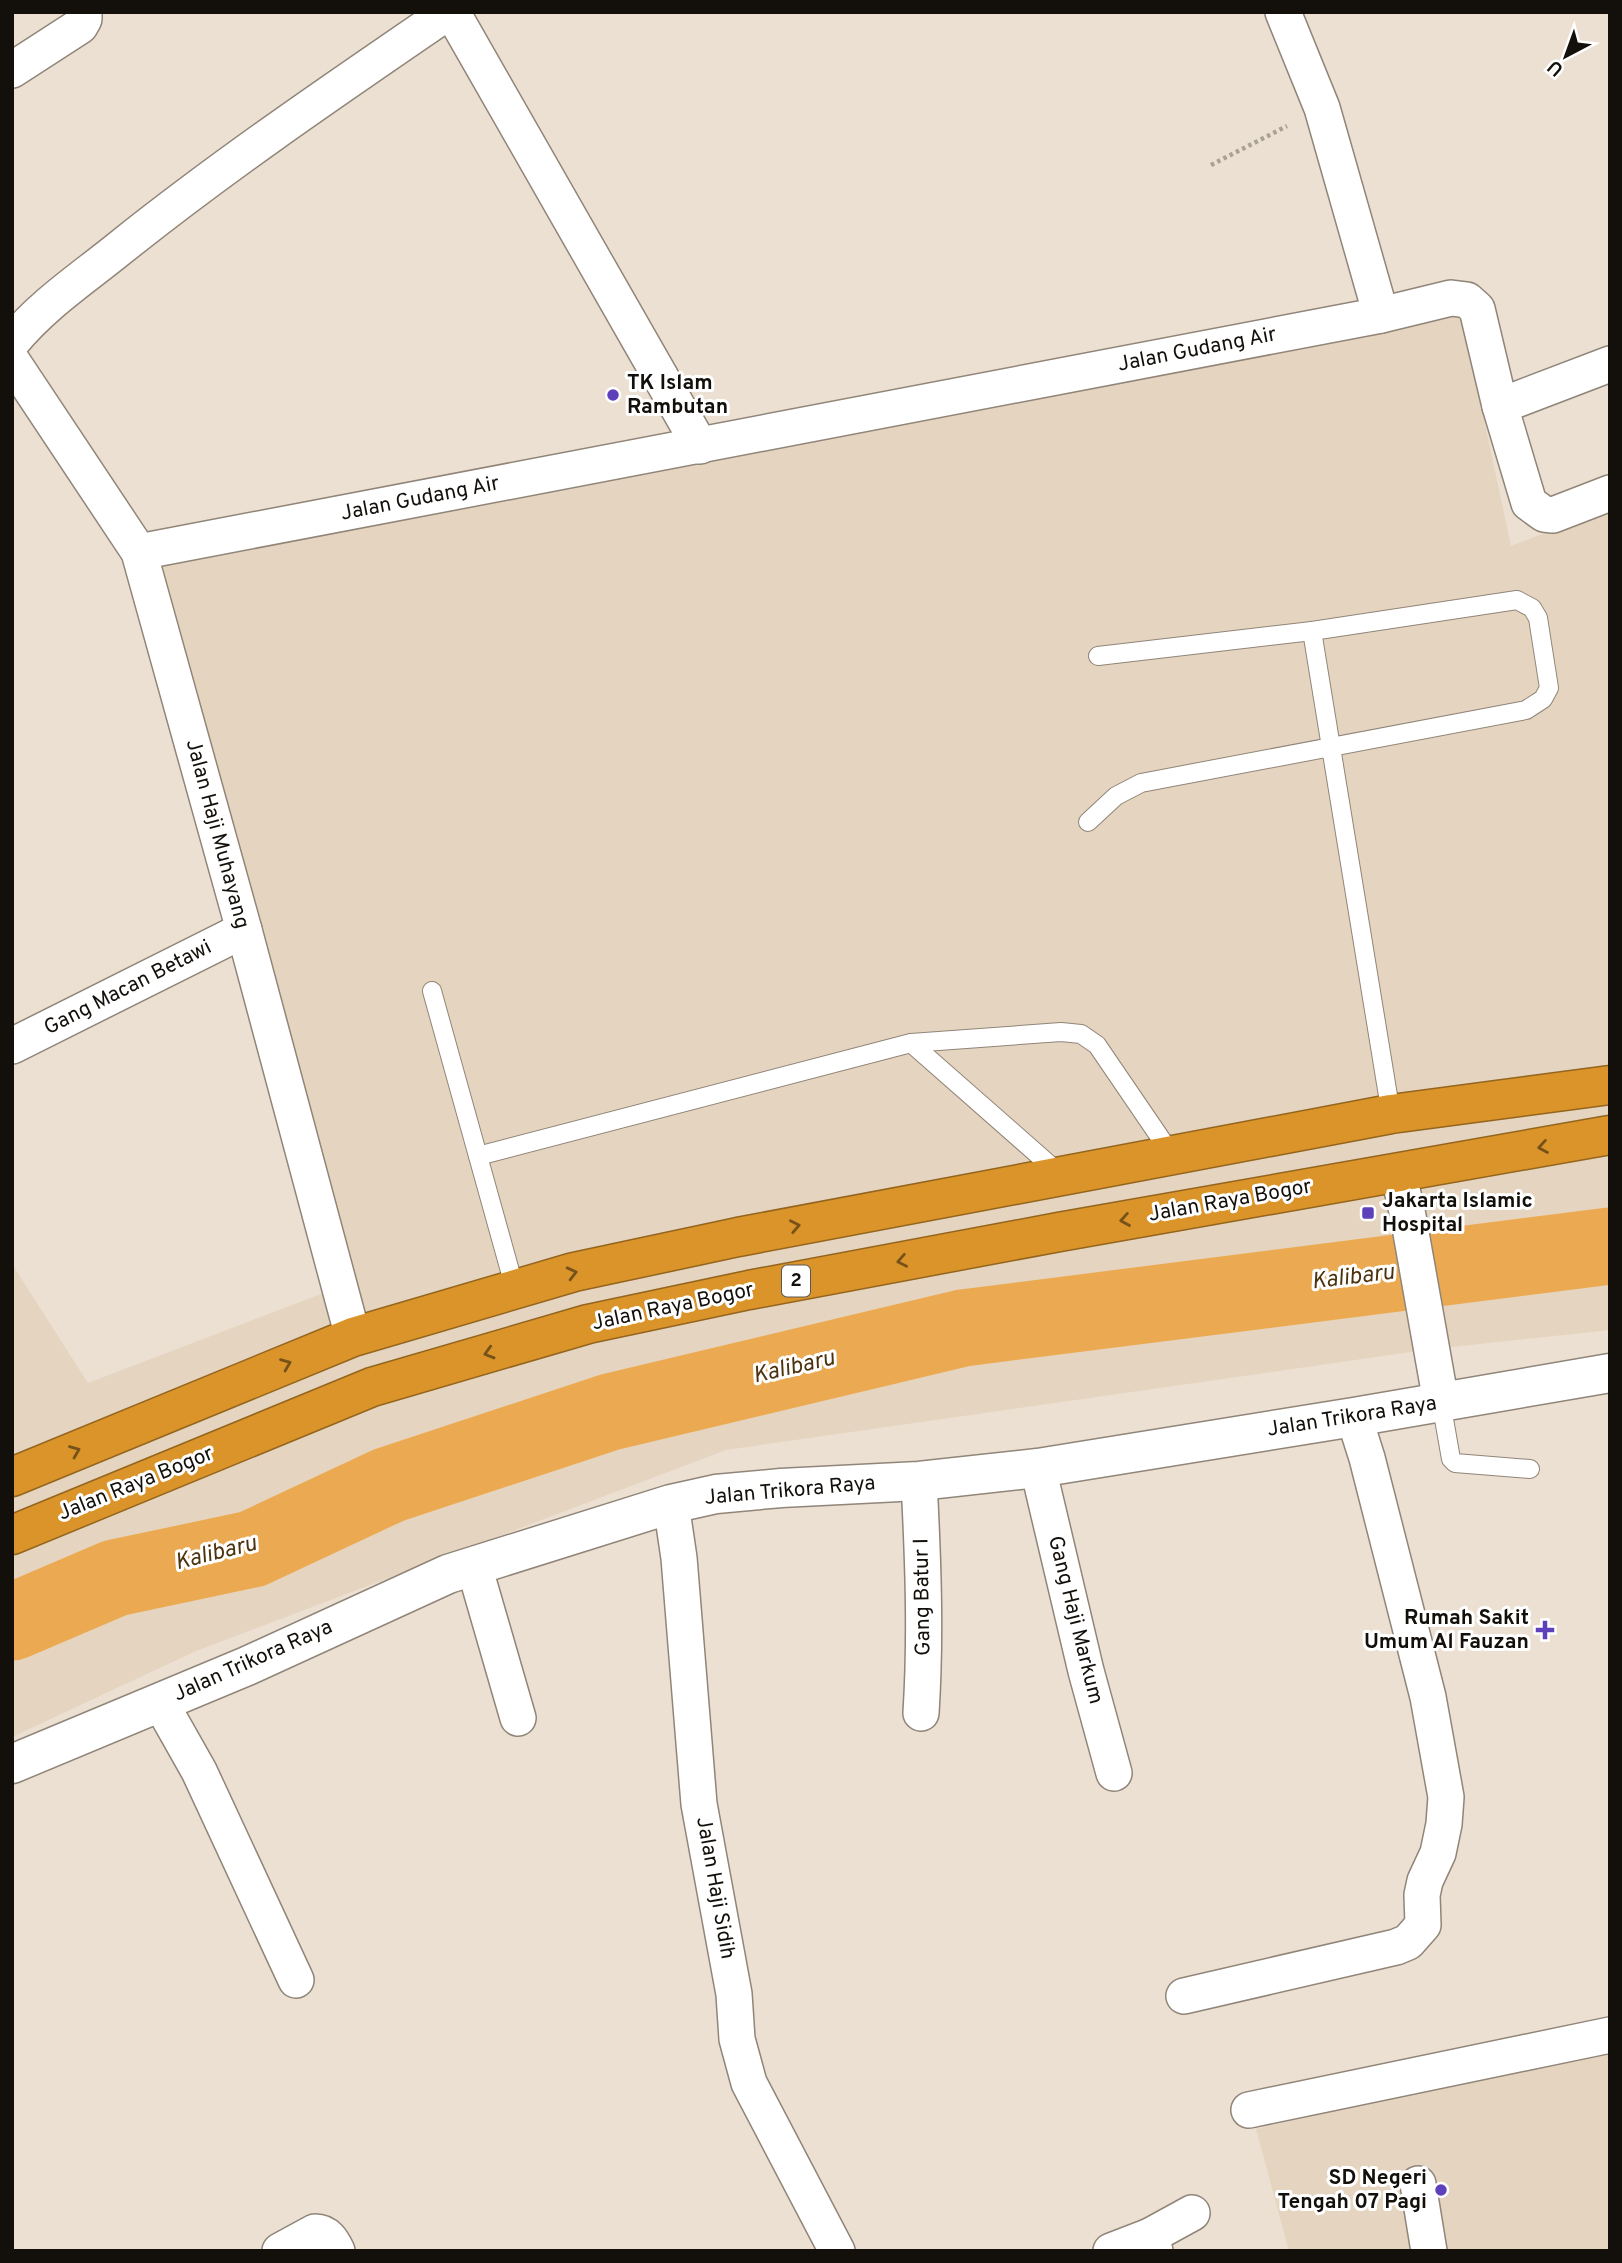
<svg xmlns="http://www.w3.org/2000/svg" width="1622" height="2263" font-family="Overpass,sans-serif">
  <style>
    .built { fill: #e5d4bf }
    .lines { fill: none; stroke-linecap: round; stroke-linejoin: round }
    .river { stroke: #ebaa51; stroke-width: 77 }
    .lane-casing { stroke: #908578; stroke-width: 20 }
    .street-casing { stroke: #908578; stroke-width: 38 }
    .secondary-casing { stroke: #908578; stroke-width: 41 }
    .highway-casing { stroke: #94651e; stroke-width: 41 }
    .path { stroke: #aaa195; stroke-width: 4.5; stroke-dasharray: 3.5 3.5; stroke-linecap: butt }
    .lane { stroke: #fff; stroke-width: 18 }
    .street { stroke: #fff; stroke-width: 35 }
    .secondary { stroke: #fff; stroke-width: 38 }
    .highway { stroke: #da9429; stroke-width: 38 }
    .oneway { stroke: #76521a }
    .poi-dot { fill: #5e41ba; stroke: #fff; stroke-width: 2.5 }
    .labels { text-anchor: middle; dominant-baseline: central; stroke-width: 6; stroke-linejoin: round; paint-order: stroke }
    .shield { fill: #fff; stroke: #5a5754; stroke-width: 2 }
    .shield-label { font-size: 19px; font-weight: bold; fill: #130f0a }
    .street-label { font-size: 21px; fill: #130f0a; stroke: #fff }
    .poi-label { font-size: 21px; font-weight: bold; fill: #130f0a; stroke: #fff; text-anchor: start }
    .water-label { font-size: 23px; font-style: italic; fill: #4d330d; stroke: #fff }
  </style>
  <rect width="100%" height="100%" fill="#ece0d2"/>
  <!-- built -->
  <g class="built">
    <path d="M 1455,283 L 1511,546 L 1610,507 L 1610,1330 L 1432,1349 L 726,1450 L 196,1651 L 12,1737 L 12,1264 L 88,1383 L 334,1289 L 127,537 Z"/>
    <path d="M 1610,2048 L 1610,2251 L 1289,2251 L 1256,2129 Z"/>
  </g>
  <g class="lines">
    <!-- river -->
    <path class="river" d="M 12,1622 L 115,1578 L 252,1549 L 389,1485 L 610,1412 L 963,1328 L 1610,1246"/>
    <!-- lane casing -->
    <g class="lane-casing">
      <g id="lane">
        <path d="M 1098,656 L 1312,631"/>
        <path d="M 1088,822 L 1116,796 L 1141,783 L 1526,710 L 1543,699 L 1549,688 L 1538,618 L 1532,608 L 1517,600 L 1312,631 L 1391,1114"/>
        <path d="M 432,991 L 515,1289"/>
        <path d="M 911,1043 L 1060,1174"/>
        <path d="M 478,1156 L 911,1043 L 1061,1032 L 1081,1034 L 1097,1045 L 1172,1155"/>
        <path d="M 1441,1402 L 1451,1459 L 1455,1463 L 1530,1469"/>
      </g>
    </g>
    <!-- street casing -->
    <g class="street-casing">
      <g id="street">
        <path d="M 452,12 L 700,446"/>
        <path d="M 1283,12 L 1322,108 L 1381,315"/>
        <path d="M 12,70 L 80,26 L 84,19 L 84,12"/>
        <path d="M 12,342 C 42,305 83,278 120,248 C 225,164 337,88 448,12"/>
        <path d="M 12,361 L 139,552 L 244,930 L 353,1337"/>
        <path d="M 1500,406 L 1610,364"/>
        <path d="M 139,552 L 1381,315 L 1451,298 L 1467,300 L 1477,309 L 1500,406 L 1529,503 L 1544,514 L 1553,515 L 1610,493"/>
        <path d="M 12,1046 L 244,930"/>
        <path d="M 1398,1172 L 1408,1216 L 1441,1402"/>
        <path d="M 1038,1468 L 1086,1671 L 1114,1773"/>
        <path d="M 919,1481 C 923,1559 926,1635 921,1713"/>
        <path d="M 671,1504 L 679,1558 L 699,1804 L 734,1994 L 737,2039 L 749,2083 L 837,2251"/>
        <path d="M 474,1566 L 518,1718"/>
        <path d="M 160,1702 L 199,1771 L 296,1980"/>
        <path d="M 1184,1996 L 1396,1947 L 1408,1942 L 1423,1925 L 1422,1895 L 1425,1881 L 1438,1853 L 1444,1824 L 1446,1797 L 1428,1697 L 1367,1458 L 1354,1417"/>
        <path d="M 1249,2110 L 1610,2035"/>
        <path d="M 1418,2184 L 1429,2251"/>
        <path d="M 1150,2236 L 1192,2213"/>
        <path d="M 280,2251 L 315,2232 C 327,2232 332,2241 337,2251"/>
        <path d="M 1111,2251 L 1150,2236 L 1155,2251"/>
      </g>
    </g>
    <!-- secondary casing -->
    <g class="secondary-casing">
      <path id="secondary" d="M 12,1764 L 247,1666 L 448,1574 L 671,1504 L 716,1494 L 781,1488 L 919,1481 L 1038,1468 L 1354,1417 L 1610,1373"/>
    </g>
    <!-- highway casing -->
    <g class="highway-casing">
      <g id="highway">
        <path d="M 12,1477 L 353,1337 L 574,1272 L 738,1237 L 1391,1114 L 1610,1085"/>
        <path d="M 12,1535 L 372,1387 L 588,1324 L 749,1290 L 1059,1232 L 1610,1135"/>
      </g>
    </g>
    <!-- path -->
    <path class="path" d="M 1211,165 L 1287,126"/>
    <!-- lane -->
    <use href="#lane" class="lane"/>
    <!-- street -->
    <use href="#street" class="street"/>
    <!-- secondary -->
    <use href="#secondary" class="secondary"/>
    <!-- highway -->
    <use href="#highway" class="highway"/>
  </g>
  <!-- one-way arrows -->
  <defs><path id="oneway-chevron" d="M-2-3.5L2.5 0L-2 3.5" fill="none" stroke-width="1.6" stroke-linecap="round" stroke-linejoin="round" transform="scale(1.75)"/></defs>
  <g class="oneway">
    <use href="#oneway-chevron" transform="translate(1543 1147) rotate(170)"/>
    <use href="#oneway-chevron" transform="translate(1125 1220) rotate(170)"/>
    <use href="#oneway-chevron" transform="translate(795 1226) rotate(-11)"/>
    <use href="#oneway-chevron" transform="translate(902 1261) rotate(169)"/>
    <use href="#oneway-chevron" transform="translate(572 1273) rotate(-14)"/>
    <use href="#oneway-chevron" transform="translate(489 1353) rotate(164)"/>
    <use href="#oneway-chevron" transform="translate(286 1364) rotate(-22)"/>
    <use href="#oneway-chevron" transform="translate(75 1451) rotate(-22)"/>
  </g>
  <!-- markers -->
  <g class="poi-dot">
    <circle cx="613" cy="395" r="7"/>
    <rect x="1361" y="1206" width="14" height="14" rx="3.5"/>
    <path d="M1541.5 1619.5h7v7h7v7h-7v7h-7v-7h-7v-7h7z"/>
    <circle cx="1441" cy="2190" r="7"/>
  </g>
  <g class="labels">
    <!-- shield labels -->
    <rect class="shield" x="782" y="1265.5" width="28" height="31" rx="5"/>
    <g class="shield-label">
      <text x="796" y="1281">2</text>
    </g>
    <!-- street labels -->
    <g class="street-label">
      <text transform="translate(1197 350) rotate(-11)">Jalan Gudang Air</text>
      <text transform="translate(420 499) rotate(-11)">Jalan Gudang Air</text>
      <text transform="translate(217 834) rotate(75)">Jalan Haji Muhayang</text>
      <text transform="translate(128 988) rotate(-27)">Gang Macan Betawi</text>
      <text transform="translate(1230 1201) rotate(-10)">Jalan Raya Bogor</text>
      <text transform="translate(673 1307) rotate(-12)">Jalan Raya Bogor</text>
      <text transform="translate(1352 1417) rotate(-9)">Jalan Trikora Raya</text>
      <text transform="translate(136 1484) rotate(-22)">Jalan Raya Bogor</text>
      <text transform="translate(790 1491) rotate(-5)">Jalan Trikora Raya</text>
      <text transform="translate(923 1597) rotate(-91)">Gang Batur I</text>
      <text transform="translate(1075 1620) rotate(76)">Gang Haji Markum</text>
      <text transform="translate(253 1661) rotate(-24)">Jalan Trikora Raya</text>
      <text transform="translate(715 1888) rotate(80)">Jalan Haji Sidih</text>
    </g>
    <!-- poi labels -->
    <g class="poi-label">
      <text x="627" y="383">TK Islam<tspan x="627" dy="24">Rambutan</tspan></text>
      <text x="1382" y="1201">Jakarta Islamic<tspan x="1382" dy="24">Hospital</tspan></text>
      <text x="1529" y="1618" text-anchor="end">Rumah Sakit<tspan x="1529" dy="24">Umum Al Fauzan</tspan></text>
      <text x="1427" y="2178" text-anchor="end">SD Negeri<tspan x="1427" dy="24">Tengah 07 Pagi</tspan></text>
    </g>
    <!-- water labels -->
    <g class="water-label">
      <text transform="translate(1353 1278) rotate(-7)">Kalibaru</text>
      <text transform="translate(794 1368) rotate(-13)">Kalibaru</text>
      <text transform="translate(216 1554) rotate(-14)">Kalibaru</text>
    </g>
  </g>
  <!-- border -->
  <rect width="1622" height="2263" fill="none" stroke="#130f0a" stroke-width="28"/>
  <!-- north arrow -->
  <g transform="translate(1566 56) rotate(221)" stroke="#ffffff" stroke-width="5" paint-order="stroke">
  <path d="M0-5L12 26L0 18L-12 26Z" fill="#130f0a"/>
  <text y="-10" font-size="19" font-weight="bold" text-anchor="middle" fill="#130f0a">U</text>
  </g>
</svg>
